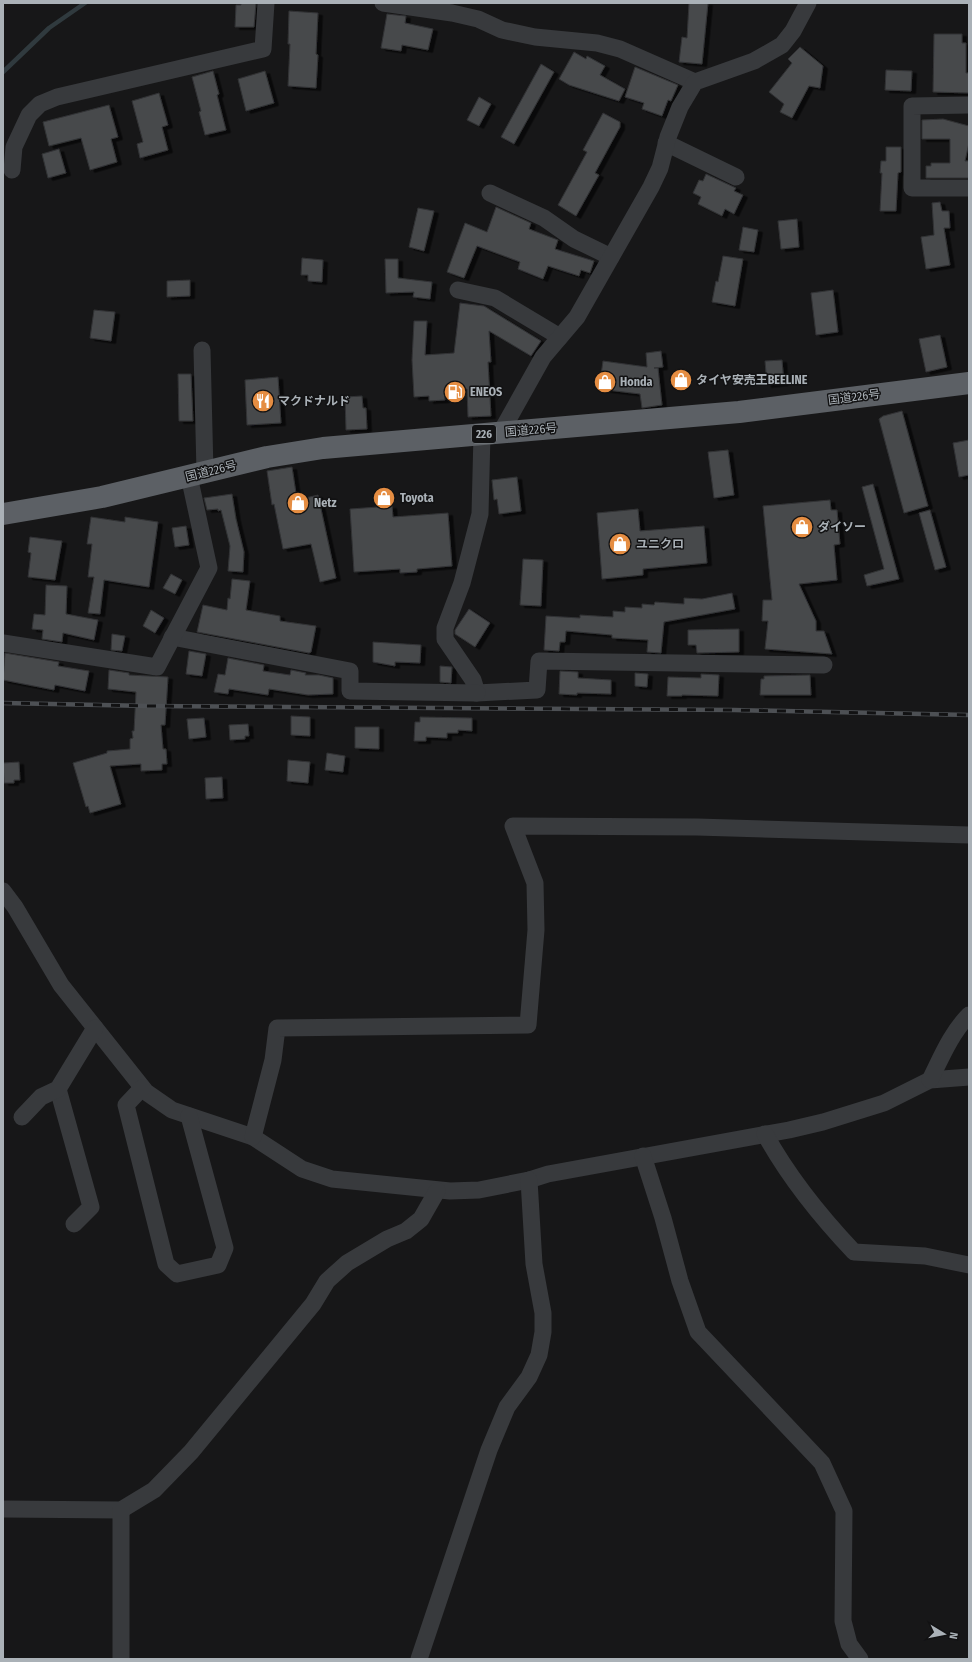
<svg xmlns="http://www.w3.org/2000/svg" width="972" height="1662" font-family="'Fira Sans Condensed','Noto Sans JP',sans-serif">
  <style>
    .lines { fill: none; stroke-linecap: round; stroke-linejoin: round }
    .stream { stroke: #303a3e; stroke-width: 4.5 }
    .building { fill: #46484b; stroke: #313234; filter: url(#shadow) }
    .minor { stroke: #383a3d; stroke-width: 17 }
    .trunk { stroke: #5c6065; stroke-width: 22 }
    .rail-casing { stroke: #4d5054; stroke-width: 4.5 }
    .rail { stroke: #121213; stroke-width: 3; stroke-dasharray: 9; stroke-linecap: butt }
    .labels { text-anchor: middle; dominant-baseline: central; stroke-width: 3; stroke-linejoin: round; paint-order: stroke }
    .shield { fill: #121213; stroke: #7c8186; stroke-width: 1 }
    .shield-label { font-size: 11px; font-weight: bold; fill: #aab1b7 }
    .poi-label { font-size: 12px; font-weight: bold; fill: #aab1b7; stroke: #121213; text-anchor: start }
    .street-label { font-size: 12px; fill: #aab1b7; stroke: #121213 }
  </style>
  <defs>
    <filter id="shadow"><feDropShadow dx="4.5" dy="2.5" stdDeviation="0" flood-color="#0009"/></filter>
  </defs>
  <rect width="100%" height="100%" fill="#171718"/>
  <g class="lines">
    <!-- stream -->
    <path class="stream" d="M 3,72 L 49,28 L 85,3"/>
  </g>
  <!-- building -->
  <g class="building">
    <path d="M 241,3 L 256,3 L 254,27 L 235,27 L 236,5 L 241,5 Z"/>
    <path d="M 689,3 L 708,3 L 702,64 L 679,62 L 682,37 L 687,38 Z"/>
    <path d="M 289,11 L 318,13 L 316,54 L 318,55 L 316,88 L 288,86 L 290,44 L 288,44 Z"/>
    <path d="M 387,14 L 406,16 L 405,23 L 433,29 L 428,50 L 402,45 L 401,51 L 381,48 Z"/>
    <path d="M 934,34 L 962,34 L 962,43 L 966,43 L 966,73 L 969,73 L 969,93 L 933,92 Z"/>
    <path d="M 800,47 L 823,66 L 820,88 L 809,86 L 792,118 L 780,112 L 784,104 L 769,92 L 792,63 L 788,59 Z"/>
    <path d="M 574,52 L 586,59 L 587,56 L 605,66 L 600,75 L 625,89 L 619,101 L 569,85 L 559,79 Z"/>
    <path d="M 541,64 L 554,72 L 514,144 L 501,137 Z"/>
    <path d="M 635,67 L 678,85 L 671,101 L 668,100 L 662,116 L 642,109 L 644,103 L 625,97 Z"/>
    <path d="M 886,70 L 912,71 L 911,91 L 885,90 Z"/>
    <path d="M 213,71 L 219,94 L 217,95 L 226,130 L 205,135 L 199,112 L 201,111 L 192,77 Z"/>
    <path d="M 265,71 L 274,103 L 246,111 L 238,79 Z"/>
    <path d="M 159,93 L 168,125 L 162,127 L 168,150 L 140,158 L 137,144 L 143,142 L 132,101 Z"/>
    <path d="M 479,97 L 491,104 L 479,126 L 467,120 Z"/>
    <path d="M 109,105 L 118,137 L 111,139 L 117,162 L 90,170 L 81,138 L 49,146 L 43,122 Z"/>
    <path d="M 603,113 L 620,122 L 620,127 L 595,173 L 599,175 L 576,216 L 558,205 L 587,152 L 583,150 Z"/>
    <path d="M 943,119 L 969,126 L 969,143 L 965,161 L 969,161 L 969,178 L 926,178 L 926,166 L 931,166 L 931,163 L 950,163 L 950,139 L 922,139 L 922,120 Z"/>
    <path d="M 886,147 L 901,147 L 901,172 L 898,173 L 896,211 L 880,211 L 882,173 L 880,173 L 881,161 L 886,161 Z"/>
    <path d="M 59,149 L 66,173 L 48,178 L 42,154 Z"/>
    <path d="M 706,174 L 736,188 L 734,191 L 743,195 L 734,214 L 725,209 L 722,216 L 698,204 L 701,197 L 693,193 L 699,180 L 703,181 Z"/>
    <path d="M 940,202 L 942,211 L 949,211 L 950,228 L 944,228 L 950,265 L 926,269 L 921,237 L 934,235 L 932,203 Z"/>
    <path d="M 496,207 L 531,223 L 529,229 L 558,240 L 555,249 L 594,261 L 590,273 L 581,270 L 579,276 L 548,266 L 543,279 L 518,269 L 520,262 L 477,246 L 464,278 L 447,272 L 465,223 L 487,232 Z"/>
    <path d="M 418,208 L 434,211 L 424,251 L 409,247 Z"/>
    <path d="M 797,219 L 799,247 L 781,249 L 778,221 Z"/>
    <path d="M 743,227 L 758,230 L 754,252 L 739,250 Z"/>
    <path d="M 723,256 L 743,259 L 735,306 L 712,302 L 716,281 L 718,282 Z"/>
    <path d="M 302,258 L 323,260 L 322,282 L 308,281 L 308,275 L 301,275 Z"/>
    <path d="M 385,259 L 398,259 L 398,278 L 432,282 L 430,299 L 413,297 L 414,292 L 386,293 Z"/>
    <path d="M 190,280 L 190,296 L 167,297 L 167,281 Z"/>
    <path d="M 833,290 L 838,332 L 816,335 L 811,293 Z"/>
    <path d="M 460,303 L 484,306 L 541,341 L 531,356 L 489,331 L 491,362 L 488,362 L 491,416 L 468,417 L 467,389 L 444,391 L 445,400 L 429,401 L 429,396 L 414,397 L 412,360 L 414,321 L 427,321 L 425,355 L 454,353 Z"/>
    <path d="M 94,310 L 115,312 L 111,341 L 90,338 Z"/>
    <path d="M 940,335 L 947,367 L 926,372 L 919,339 Z"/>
    <path d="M 661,351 L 663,367 L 654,368 L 658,368 L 662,405 L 642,408 L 640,394 L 599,389 L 603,361 L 647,367 L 646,353 Z"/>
    <path d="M 782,360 L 784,383 L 767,385 L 765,361 Z"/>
    <path d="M 178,374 L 191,374 L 193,421 L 179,421 Z"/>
    <path d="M 278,377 L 281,423 L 247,425 L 245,380 Z"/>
    <path d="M 362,396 L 363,408 L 366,408 L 367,429 L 346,430 L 345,397 Z"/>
    <path d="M 902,411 L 928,506 L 904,513 L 879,419 L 883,416 Z"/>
    <path d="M 969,440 L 969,475 L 959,477 L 953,443 Z"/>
    <path d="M 728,450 L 734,495 L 714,498 L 708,452 Z"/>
    <path d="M 292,467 L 297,500 L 318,495 L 336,578 L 320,582 L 311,544 L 283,549 L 274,504 L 272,505 L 267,471 Z"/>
    <path d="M 517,477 L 521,511 L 499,514 L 497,499 L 494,500 L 492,480 Z"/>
    <path d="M 873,484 L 899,579 L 867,586 L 864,575 L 884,569 L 862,487 Z"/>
    <path d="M 232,494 L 236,519 L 244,552 L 243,572 L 228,571 L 230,546 L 221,510 L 218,511 L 218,509 L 207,510 L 204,498 Z"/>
    <path d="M 830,500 L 831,510 L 837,510 L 840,544 L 834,545 L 837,580 L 799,584 L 816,621 L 816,631 L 824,631 L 832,654 L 765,649 L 768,621 L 762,621 L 763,600 L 772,600 L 763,506 Z"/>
    <path d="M 392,506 L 393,517 L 448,513 L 452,566 L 417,569 L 417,572 L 400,573 L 400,569 L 354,572 L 350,509 Z"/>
    <path d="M 638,509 L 640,531 L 704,526 L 707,563 L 643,569 L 643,575 L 602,579 L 597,513 Z"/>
    <path d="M 930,510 L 946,567 L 935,570 L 919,513 Z"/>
    <path d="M 91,517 L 125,522 L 125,517 L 158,522 L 149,587 L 104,580 L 100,614 L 88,613 L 94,577 L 88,577 L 92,544 L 87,544 Z"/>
    <path d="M 186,526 L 189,545 L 175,547 L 172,528 Z"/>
    <path d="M 30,537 L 62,541 L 55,580 L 28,577 L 31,553 L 28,552 Z"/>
    <path d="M 523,559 L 543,560 L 541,606 L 520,605 Z"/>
    <path d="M 171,574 L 182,580 L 175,594 L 163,588 Z"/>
    <path d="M 232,579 L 250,581 L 246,610 L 280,616 L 280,621 L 316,626 L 311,652 L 309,653 L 197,632 L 203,605 L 227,610 L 228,598 L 230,599 Z"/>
    <path d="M 46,585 L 67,586 L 66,614 L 98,620 L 94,640 L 63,633 L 62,642 L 42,639 L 43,630 L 32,629 L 34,614 L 45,615 Z"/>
    <path d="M 732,593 L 735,609 L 664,622 L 661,653 L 647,652 L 648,640 L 612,638 L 612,635 L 566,631 L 565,642 L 560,642 L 559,651 L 544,650 L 546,616 L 580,618 L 580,615 L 613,617 L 613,611 L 625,612 L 625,607 L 642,608 L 642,604 L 654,605 L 655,602 L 684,604 L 684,598 L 702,599 Z"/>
    <path d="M 469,609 L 490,623 L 475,647 L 455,634 L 455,630 Z"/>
    <path d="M 151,610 L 164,618 L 155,633 L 143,626 Z"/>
    <path d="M 739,629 L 739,652 L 697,653 L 696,645 L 688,645 L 688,630 Z"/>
    <path d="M 112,634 L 125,636 L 122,651 L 111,650 Z"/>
    <path d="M 373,642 L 421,645 L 420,663 L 395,662 L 395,666 L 373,662 Z"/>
    <path d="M 189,651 L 206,654 L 202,676 L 186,674 Z"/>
    <path d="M 5,653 L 59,662 L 58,666 L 89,671 L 85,691 L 55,685 L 54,690 L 3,680 Z"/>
    <path d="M 228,658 L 264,665 L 263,671 L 290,675 L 291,670 L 306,673 L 305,675 L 319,675 L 333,678 L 333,694 L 308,695 L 269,689 L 268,695 L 229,689 L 228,694 L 214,692 L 218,674 L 225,675 Z"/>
    <path d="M 440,666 L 452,667 L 451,683 L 440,682 Z"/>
    <path d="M 109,670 L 129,673 L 129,675 L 168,677 L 165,725 L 161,725 L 163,749 L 166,749 L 167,764 L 162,764 L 162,770 L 141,771 L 141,764 L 110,766 L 121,804 L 90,813 L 88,806 L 86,807 L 73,763 L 107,753 L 107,751 L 130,749 L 130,739 L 133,738 L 132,731 L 134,731 L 136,692 L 108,689 Z"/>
    <path d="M 560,671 L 578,672 L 578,678 L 611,680 L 611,694 L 577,693 L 577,695 L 559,694 Z"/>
    <path d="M 635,673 L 648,674 L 647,687 L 635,686 Z"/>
    <path d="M 701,674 L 719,675 L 718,696 L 682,695 L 682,696 L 667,696 L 668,677 L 701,678 Z"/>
    <path d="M 810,675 L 811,695 L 760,695 L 761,679 L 764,679 L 764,676 Z"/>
    <path d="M 291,716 L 310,717 L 310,736 L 291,735 Z"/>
    <path d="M 420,717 L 472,718 L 472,731 L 458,730 L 458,733 L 447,733 L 447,738 L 426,737 L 426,741 L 414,741 L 415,722 L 420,722 Z"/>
    <path d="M 204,718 L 206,737 L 189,739 L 187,719 Z"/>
    <path d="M 248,724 L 249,736 L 245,736 L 245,739 L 230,740 L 229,725 Z"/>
    <path d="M 355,727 L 379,727 L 379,749 L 355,748 Z"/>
    <path d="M 327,753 L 345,756 L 343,772 L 325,770 Z"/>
    <path d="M 288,760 L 310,762 L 308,783 L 287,781 Z"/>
    <path d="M 19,762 L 20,780 L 14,780 L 14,783 L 4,783 L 3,763 Z"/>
    <path d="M 222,777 L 223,798 L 206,799 L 205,778 Z"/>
  </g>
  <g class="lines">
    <!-- minor -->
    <g class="minor">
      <path d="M 383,3 L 452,13 L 478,19 L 502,30 L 535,37 L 597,43 L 620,49 L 695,82"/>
      <path d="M 969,105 L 912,106 L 912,188 L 969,188"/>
      <path d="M 666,143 L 736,177"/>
      <path d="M 12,170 L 14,147 L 29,115 L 40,104 L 57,97 L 263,49 L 266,3"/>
      <path d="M 490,193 L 544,218 L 574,239 L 611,257"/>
      <path d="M 458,290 L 495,298 L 560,337"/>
      <path d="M 202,350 L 205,472"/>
      <path d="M 501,432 L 543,357 L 577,317 L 651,187 L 660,168 L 668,137 L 680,107 L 695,82 L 754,61 L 782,45 L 793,31 L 808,3"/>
      <path d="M 482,434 L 480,514 L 462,583 L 445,628 L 445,639 L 473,680 L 477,693 L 537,690 L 539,661 L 824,665"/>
      <path d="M 172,637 L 350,671 L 350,691 L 477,693"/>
      <path d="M 3,643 L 157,667 L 209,568 L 189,476"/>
      <path d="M 3,891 L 15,907 L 61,985 L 146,1092 L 172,1110 L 253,1137 L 302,1169 L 332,1179 L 450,1191 L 479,1190 L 529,1180 L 548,1174 L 789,1130 L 823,1122 L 884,1103 L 930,1080 L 969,1077"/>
      <path d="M 930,1080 C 941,1058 951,1033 969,1015"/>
      <path d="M 142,1088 L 126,1105 L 166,1264 L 177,1274 L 218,1265 L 225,1248 L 189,1116"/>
      <path d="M 58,1089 L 91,1207 L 74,1224"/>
      <path d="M 22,1117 L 41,1097 L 58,1089 L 95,1028"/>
      <path d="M 765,1134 C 789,1178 820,1216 854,1252 L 925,1256 L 969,1265"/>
      <path d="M 253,1137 L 273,1060 L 277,1028 L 528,1025 L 536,930 L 535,883 L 513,826 L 697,827 L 969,835"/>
      <path d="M 643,1156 L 663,1218 L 680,1281 L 698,1332 L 822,1463 L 844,1511 L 843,1621 L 849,1644 L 860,1659"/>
      <path d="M 3,1509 L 121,1510 L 154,1490 L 191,1452 L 313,1304 L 327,1281 L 347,1263 L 387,1239 L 406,1231 L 421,1219 L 437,1191"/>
      <path d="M 121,1510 L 121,1659"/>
      <path d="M 419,1659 L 489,1450 L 507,1407 L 529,1377 L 539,1355 L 543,1332 L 543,1313 L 534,1264 L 529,1180"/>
    </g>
    <!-- trunk -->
    <path class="trunk" d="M 3,514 L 102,497 L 267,457 L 323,448 L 739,412 L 969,383"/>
    <!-- rail casing -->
    <g class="rail-casing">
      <path id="rail" d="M 3,703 L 149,706 L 734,710 L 969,715"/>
    </g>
    <!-- rail -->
    <use href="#rail" class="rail"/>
  </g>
  <!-- icons -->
  <defs>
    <g id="shop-disc" transform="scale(1.15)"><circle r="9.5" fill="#e58d42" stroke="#121213"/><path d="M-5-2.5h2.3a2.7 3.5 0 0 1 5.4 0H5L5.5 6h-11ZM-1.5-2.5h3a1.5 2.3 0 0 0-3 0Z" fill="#fff"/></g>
    <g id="fuel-disc" transform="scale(1.15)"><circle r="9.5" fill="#e58d42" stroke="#121213"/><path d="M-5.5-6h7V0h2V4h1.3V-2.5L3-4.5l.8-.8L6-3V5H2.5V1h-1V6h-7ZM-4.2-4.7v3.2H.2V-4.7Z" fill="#fff"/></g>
    <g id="restaurant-disc" transform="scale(1.15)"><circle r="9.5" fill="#e58d42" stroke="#121213"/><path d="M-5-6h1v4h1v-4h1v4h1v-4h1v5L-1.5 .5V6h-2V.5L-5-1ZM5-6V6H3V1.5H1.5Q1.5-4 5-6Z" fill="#fff"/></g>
  </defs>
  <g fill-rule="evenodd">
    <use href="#shop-disc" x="681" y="380"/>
    <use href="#shop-disc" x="605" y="382"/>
    <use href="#fuel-disc" x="455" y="392"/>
    <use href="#restaurant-disc" x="263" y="401"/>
    <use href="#shop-disc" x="384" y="498"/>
    <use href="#shop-disc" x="298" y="503"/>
    <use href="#shop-disc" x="802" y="527"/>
    <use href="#shop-disc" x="620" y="544"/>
  </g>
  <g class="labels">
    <!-- shield labels -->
    <rect class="shield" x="472" y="425" width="24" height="18" rx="3"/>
    <g class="shield-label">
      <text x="484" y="434">226</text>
    </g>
    <!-- poi labels -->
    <g class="poi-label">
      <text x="696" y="380">タイヤ安売王BEELINE</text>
      <text x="620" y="382">Honda</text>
      <text x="470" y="392">ENEOS</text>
      <text x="278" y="401">マクドナルド</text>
      <text x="400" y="498">Toyota</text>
      <text x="314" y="503">Netz</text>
      <text x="818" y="527">ダイソー</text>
      <text x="636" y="544">ユニクロ</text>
    </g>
    <!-- street labels -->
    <g class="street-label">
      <text transform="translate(854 397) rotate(-7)">国道226号</text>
      <text transform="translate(531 430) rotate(-5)">国道226号</text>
      <text transform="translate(211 471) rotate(-14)">国道226号</text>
    </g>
  </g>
  <!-- border -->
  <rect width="972" height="1662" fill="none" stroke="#aab1b7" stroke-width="8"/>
  <!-- north arrow -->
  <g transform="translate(944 1634) rotate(100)" stroke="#121213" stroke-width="3" paint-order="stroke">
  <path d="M0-3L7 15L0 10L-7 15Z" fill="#aab1b7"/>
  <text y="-6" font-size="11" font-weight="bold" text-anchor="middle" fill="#aab1b7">N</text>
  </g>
</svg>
